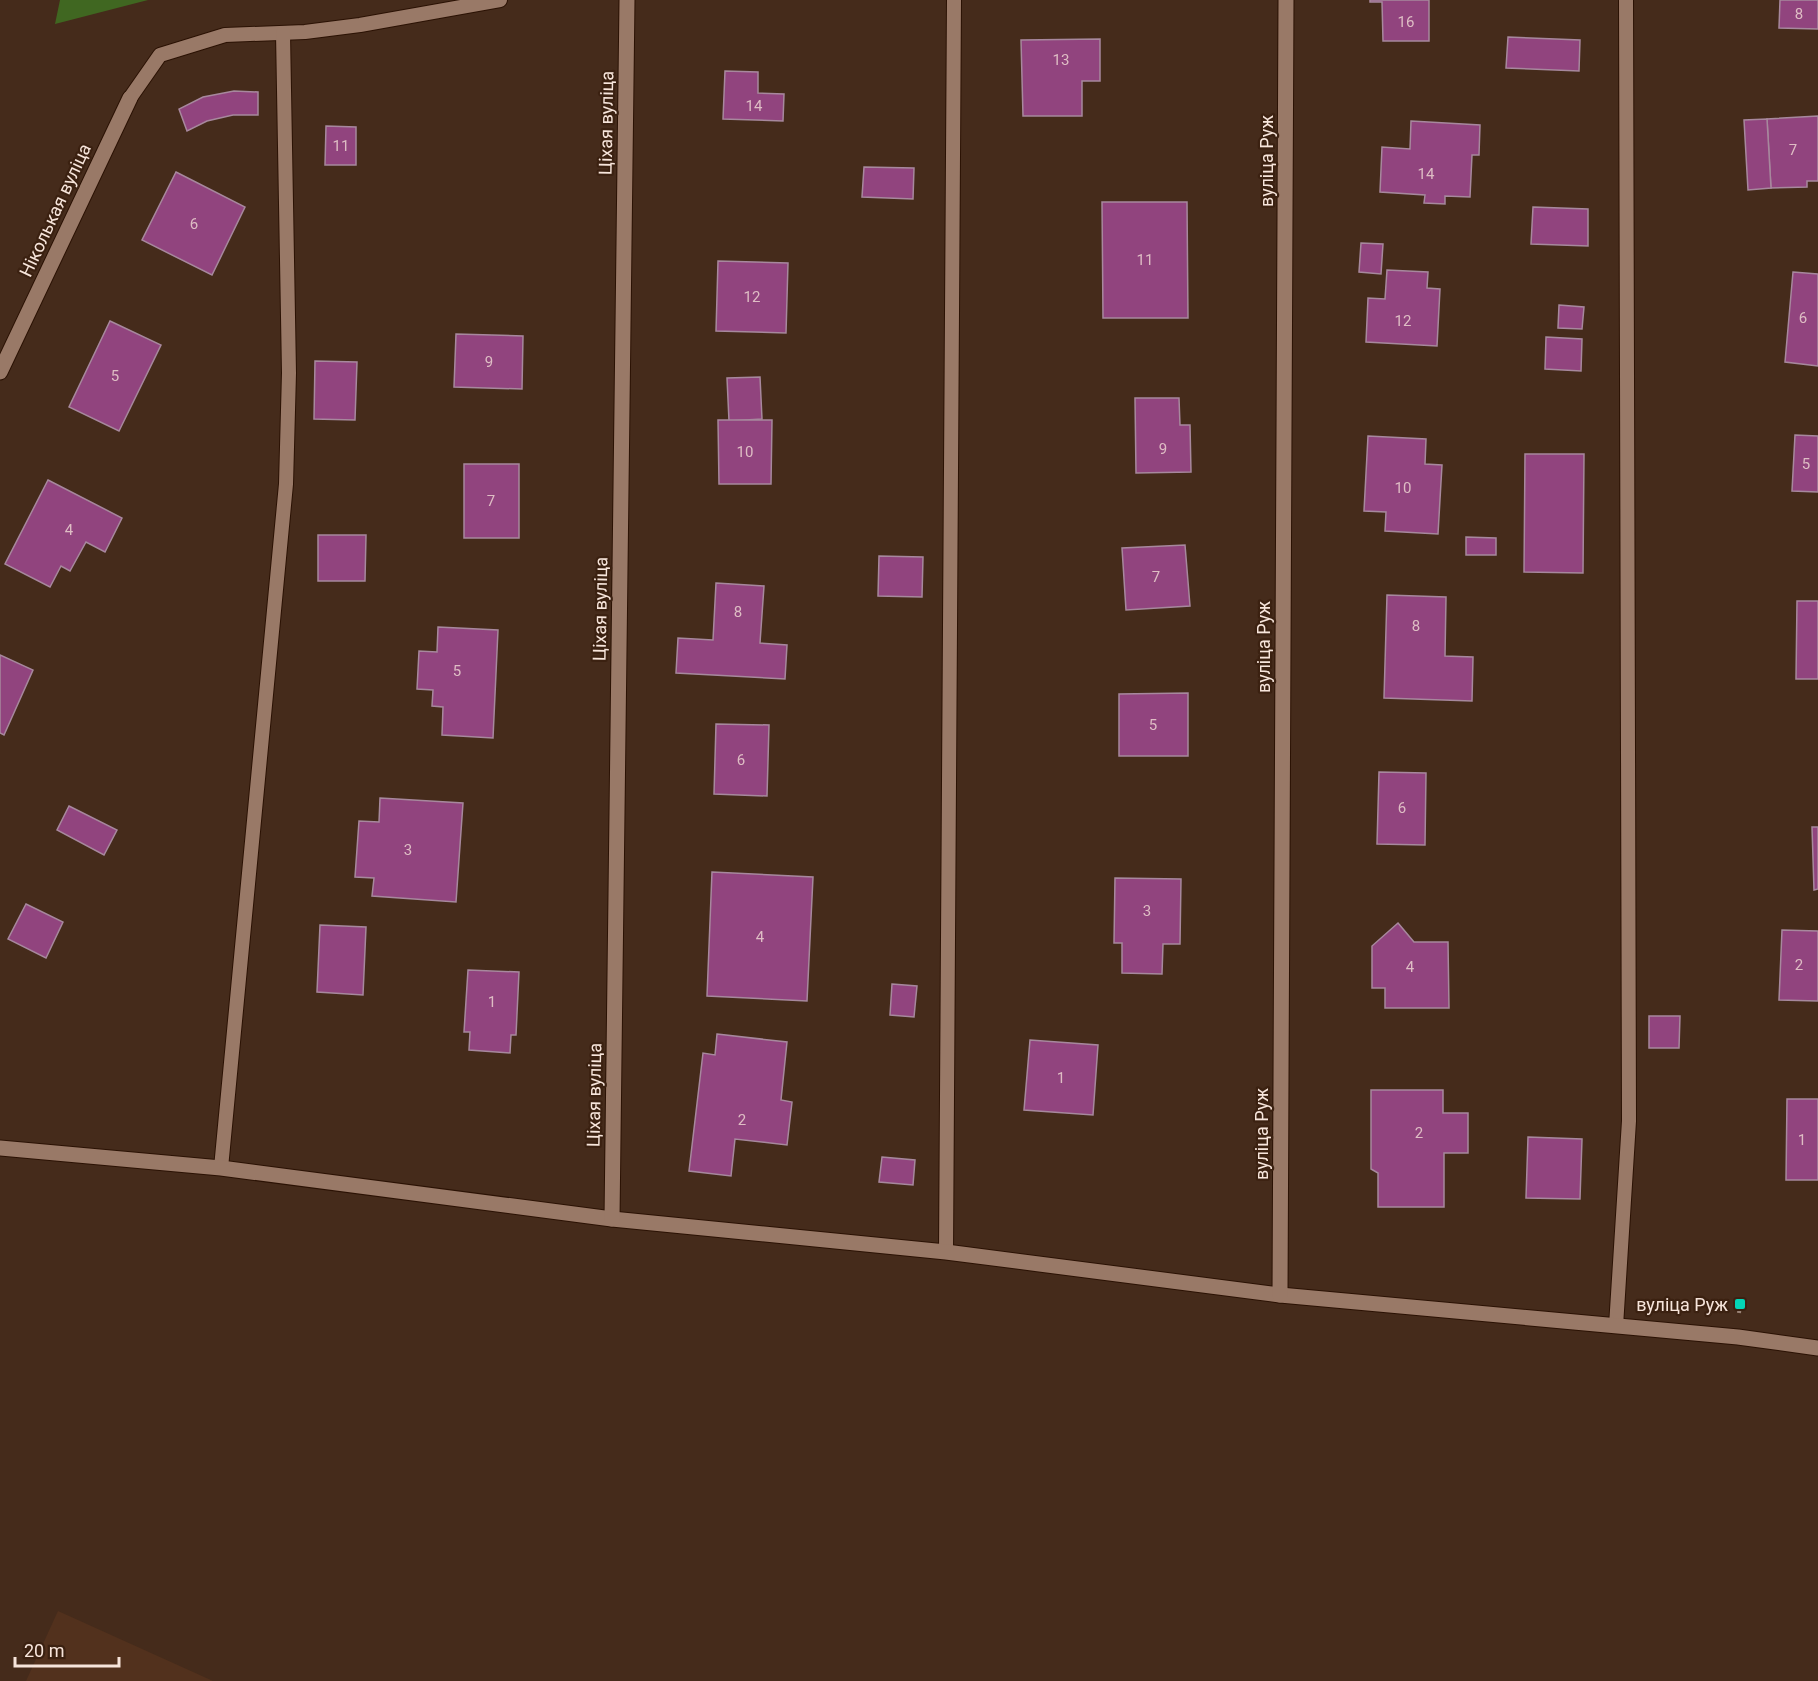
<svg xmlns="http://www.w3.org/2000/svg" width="1818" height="1681" font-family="Roboto,sans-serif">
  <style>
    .built { fill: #52311d }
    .green { fill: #406721 }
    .building { fill: #91447e; stroke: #a7889d; stroke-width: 1.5 }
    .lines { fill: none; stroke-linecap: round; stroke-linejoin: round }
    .lane-casing { stroke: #2b1204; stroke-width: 16 }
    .street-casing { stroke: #2b1204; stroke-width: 17 }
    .path { stroke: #998376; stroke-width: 4; stroke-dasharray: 3 4.5; stroke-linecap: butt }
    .lane { stroke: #997967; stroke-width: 14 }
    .street { stroke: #997967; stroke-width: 15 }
    .poi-dot { fill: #03d5b6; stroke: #3b2111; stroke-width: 2 }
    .labels { text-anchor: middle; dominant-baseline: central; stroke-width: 4.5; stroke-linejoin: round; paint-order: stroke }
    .number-label { font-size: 15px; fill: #debdc4 }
    .street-label { font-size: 18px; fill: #f7e5db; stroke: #3b2111 }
    .poi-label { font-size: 18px; fill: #f7e5db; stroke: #3b2111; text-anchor: end }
  </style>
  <rect width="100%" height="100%" fill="#452b1b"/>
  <!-- built -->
  <path class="built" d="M 58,1611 L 213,1681 L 26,1681 Z"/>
  <!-- green -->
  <path class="green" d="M 60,0 L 148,0 L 55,24 Z"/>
  <!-- building -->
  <g class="building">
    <path d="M 1370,0 L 1429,0 L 1429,41 L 1383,41 L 1382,2 L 1370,2 Z"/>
    <path d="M 1780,0 L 1818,0 L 1818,29 L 1779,28 Z"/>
    <path d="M 1508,37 L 1580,40 L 1579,71 L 1506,68 Z"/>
    <path d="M 1100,39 L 1100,81 L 1082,81 L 1082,116 L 1023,116 L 1021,40 Z"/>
    <path d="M 725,71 L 758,72 L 758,93 L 784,94 L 783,121 L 723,119 Z"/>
    <path d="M 234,91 L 258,92 L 258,115 L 233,115 L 207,121 L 187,131 L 179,109 L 203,97 Z"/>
    <path d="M 1818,116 L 1818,181 L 1807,181 L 1807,187 L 1771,188 L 1767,119 Z"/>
    <path d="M 1767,119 L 1771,188 L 1748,190 L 1744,120 Z"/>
    <path d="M 1411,121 L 1480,125 L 1479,155 L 1472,155 L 1470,197 L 1445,196 L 1445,204 L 1424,203 L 1425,195 L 1380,192 L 1382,147 L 1410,149 Z"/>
    <path d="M 326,126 L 356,127 L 356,165 L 325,165 Z"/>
    <path d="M 864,167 L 914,168 L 913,199 L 862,197 Z"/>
    <path d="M 176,172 L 245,207 L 212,275 L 142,240 Z"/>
    <path d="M 1102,202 L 1187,202 L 1188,318 L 1103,318 Z"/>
    <path d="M 1533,207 L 1588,209 L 1588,246 L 1531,244 Z"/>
    <path d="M 1361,243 L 1383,244 L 1381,274 L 1359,272 Z"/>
    <path d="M 718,261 L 788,263 L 786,333 L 716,331 Z"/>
    <path d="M 1387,270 L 1428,272 L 1427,288 L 1440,289 L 1437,346 L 1366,342 L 1368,298 L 1385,299 Z"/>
    <path d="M 1793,272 L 1818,274 L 1818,366 L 1785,362 Z"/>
    <path d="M 1559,305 L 1584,307 L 1582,329 L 1558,328 Z"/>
    <path d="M 110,321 L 161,345 L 119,431 L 69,407 Z"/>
    <path d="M 456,334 L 523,336 L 522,389 L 454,387 Z"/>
    <path d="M 1546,337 L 1582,339 L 1581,371 L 1545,369 Z"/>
    <path d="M 315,361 L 357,362 L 355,420 L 314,419 Z"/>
    <path d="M 760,377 L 762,419 L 729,421 L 727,378 Z"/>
    <path d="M 1135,398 L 1179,398 L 1180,425 L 1190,425 L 1191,472 L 1136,473 Z"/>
    <path d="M 718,420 L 772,420 L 771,484 L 719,484 Z"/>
    <path d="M 1795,435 L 1818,436 L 1818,492 L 1792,491 Z"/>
    <path d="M 1368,436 L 1426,439 L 1425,464 L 1442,465 L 1438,534 L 1385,531 L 1386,512 L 1364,511 Z"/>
    <path d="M 1525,454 L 1584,454 L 1583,573 L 1524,572 Z"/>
    <rect x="464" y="464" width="55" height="74"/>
    <path d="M 48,480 L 122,518 L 105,552 L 86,542 L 70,571 L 61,566 L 50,587 L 5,564 Z"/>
    <path d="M 318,535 L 366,535 L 365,581 L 318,581 Z"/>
    <path d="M 1466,537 L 1496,538 L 1496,555 L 1466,555 Z"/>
    <path d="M 1185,545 L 1190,606 L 1126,610 L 1122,548 Z"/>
    <path d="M 879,556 L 923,557 L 922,597 L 878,596 Z"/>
    <path d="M 716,583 L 764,586 L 760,643 L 787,645 L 785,679 L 676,673 L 678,638 L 713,640 Z"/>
    <path d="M 1387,595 L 1446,597 L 1445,656 L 1473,657 L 1472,701 L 1384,698 Z"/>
    <path d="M 1797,601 L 1818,601 L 1818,679 L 1796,679 Z"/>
    <path d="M 438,627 L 498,630 L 493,738 L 442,735 L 443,707 L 432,706 L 433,690 L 417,689 L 419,651 L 437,652 Z"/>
    <path d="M 0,655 L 33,670 L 4,735 L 0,733 Z"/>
    <path d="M 1188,693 L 1188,756 L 1119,756 L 1119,694 Z"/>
    <path d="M 716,724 L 769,725 L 767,796 L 714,794 Z"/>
    <path d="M 1379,772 L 1426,773 L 1425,845 L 1377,844 Z"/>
    <path d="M 380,798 L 463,803 L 456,902 L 372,896 L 374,878 L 355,877 L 359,821 L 379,822 Z"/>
    <path d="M 69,806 L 117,830 L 104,855 L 57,830 Z"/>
    <path d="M 1812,827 L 1818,827 L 1818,889 L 1814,890 Z"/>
    <path d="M 712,872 L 813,877 L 807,1001 L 707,996 Z"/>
    <path d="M 1115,878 L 1181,879 L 1180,944 L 1163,944 L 1162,974 L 1122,973 L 1122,943 L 1114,943 Z"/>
    <path d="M 26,904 L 63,922 L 46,958 L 8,939 Z"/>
    <path d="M 1398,923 L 1414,942 L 1448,942 L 1449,1008 L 1385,1008 L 1385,988 L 1372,988 L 1372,946 Z"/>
    <path d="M 320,925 L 366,927 L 363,995 L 317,992 Z"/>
    <path d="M 1782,930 L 1818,931 L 1818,1001 L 1779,1000 Z"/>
    <path d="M 468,970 L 519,972 L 516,1035 L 511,1035 L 510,1053 L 469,1050 L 470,1032 L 464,1032 Z"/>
    <path d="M 892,984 L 917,986 L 914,1017 L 890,1015 Z"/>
    <path d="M 1649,1016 L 1680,1016 L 1679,1048 L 1649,1048 Z"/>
    <path d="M 717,1034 L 787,1042 L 781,1100 L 792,1102 L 787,1145 L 735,1139 L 731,1176 L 689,1171 L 703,1053 L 715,1055 Z"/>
    <path d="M 1030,1040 L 1098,1045 L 1093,1115 L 1024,1110 Z"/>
    <path d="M 1371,1090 L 1443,1090 L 1443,1113 L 1468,1113 L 1468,1153 L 1444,1153 L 1444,1207 L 1378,1207 L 1378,1173 L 1371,1169 Z"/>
    <path d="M 1787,1099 L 1818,1099 L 1818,1180 L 1786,1180 Z"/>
    <path d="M 1528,1137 L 1582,1139 L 1580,1199 L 1526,1198 Z"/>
    <path d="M 882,1157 L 915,1160 L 913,1185 L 879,1182 Z"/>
  </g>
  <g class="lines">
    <!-- lane casing -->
    <g class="lane-casing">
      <g id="lane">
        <path d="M 130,98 L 160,55 L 225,35 L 305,32 L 360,25 L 500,0"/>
        <path d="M 221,1168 L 286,484 L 289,373 L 283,33"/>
        <path d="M 946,1252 L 954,0"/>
        <path d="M 1616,1326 L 1629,1121 L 1626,0"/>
      </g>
    </g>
    <!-- street casing -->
    <g class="street-casing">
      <g id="street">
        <path d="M 0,372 L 130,98"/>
        <path d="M 0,1148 L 221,1168 L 612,1219 L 946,1252 L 1280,1295 L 1738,1337 L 1818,1348"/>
        <path d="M 612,1219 L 627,0"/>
        <path d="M 1280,1295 L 1286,0"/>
      </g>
    </g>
    <!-- path -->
    <path class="path" d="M 1739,1313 L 1740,1304"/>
    <!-- lane -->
    <use href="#lane" class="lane"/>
    <!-- street -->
    <use href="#street" class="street"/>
  </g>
  <!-- markers -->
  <rect class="poi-dot" x="1734" y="1298" width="12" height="12" rx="3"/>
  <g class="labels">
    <!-- number labels -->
    <g class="number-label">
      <text x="1799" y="14">8</text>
      <text x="1406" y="22">16</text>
      <text x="1061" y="60">13</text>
      <text x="754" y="106">14</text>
      <text x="341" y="146">11</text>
      <text x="1793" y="150">7</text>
      <text x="1426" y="174">14</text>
      <text x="194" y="224">6</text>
      <text x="1145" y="260">11</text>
      <text x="752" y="297">12</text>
      <text x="1803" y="318">6</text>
      <text x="1403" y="321">12</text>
      <text x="489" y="362">9</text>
      <text x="115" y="376">5</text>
      <text x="1163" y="449">9</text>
      <text x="745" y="452">10</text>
      <text x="1806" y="464">5</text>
      <text x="1403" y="488">10</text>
      <text x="491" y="501">7</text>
      <text x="69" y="530">4</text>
      <text x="1156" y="577">7</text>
      <text x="738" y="612">8</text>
      <text x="1416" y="626">8</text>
      <text x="457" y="671">5</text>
      <text x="1153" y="725">5</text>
      <text x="741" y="760">6</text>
      <text x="1402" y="808">6</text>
      <text x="408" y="850">3</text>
      <text x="1147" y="911">3</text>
      <text x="760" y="937">4</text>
      <text x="1799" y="965">2</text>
      <text x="1410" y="967">4</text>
      <text x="492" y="1002">1</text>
      <text x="1061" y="1078">1</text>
      <text x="742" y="1120">2</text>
      <text x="1419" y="1133">2</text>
      <text x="1802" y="1140">1</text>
    </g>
    <!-- street labels -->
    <g class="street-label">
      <text transform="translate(606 123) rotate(-89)">Ціхая вуліца</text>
      <text transform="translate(1266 161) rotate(-90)">вуліца Руж</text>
      <text transform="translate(55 210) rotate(-65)">Ніколькая вуліца</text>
      <text transform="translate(600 609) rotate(-89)">Ціхая вуліца</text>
      <text transform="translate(1263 647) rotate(-90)">вуліца Руж</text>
      <text transform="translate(594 1095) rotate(-89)">Ціхая вуліца</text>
      <text transform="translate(1261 1134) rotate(-90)">вуліца Руж</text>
    </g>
    <!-- poi labels -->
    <g class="poi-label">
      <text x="1728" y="1304">вуліца Руж</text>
    </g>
  </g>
  <!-- scale -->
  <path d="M15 1657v9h104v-9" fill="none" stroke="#f7e5db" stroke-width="3"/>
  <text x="24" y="1657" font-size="18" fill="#f7e5db" stroke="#3b2111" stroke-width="4.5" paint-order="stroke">20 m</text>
</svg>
